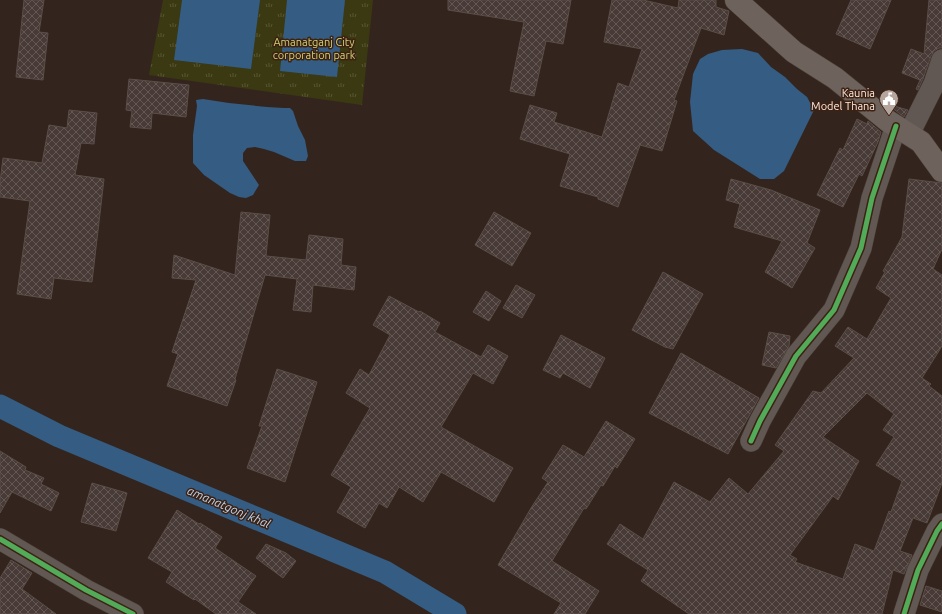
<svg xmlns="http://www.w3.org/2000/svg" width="942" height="614" font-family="Ubuntu,sans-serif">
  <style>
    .park { fill: url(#park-tufts) }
    .water { fill: #355c83 }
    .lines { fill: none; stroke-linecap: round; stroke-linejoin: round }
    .canal { stroke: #355c83; stroke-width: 23 }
    .building { fill: url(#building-cross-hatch); stroke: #5b4d48; fill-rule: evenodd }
    .minor-casing { stroke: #4e413a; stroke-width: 22 }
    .secondary-casing { stroke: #4e413a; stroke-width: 23 }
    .minor { stroke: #625853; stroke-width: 21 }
    .secondary { stroke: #6e625c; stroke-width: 22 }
    .cycleway-casing { stroke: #3d2213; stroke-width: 8 }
    .cycleway { stroke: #51ab58; stroke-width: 5 }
    .labels { text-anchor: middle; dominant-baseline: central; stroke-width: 3; stroke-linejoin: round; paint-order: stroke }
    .park-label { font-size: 11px; fill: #d0d376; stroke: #3d2213 }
    .poi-label { font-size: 11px; fill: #fdeae1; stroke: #3d2213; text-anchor: end }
    .water-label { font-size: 12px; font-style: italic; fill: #bed7f2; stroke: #3d2213 }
  </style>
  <defs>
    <pattern id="park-tufts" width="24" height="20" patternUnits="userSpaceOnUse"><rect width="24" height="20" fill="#3a3912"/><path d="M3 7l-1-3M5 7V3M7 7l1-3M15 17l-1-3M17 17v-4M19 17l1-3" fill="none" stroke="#575634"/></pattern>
    <pattern id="building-cross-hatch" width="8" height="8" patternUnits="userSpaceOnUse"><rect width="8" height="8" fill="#483b37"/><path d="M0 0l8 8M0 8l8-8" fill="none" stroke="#635854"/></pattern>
  </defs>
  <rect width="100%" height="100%" fill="#33251d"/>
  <!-- park -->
  <path class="park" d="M 163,0 L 373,0 L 362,105 L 149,75 Z"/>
  <!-- water -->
  <g class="water">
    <path d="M 182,0 L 260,0 L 251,69 L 174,60 Z"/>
    <path d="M 287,0 L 345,0 L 337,77 L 280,71 Z"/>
    <path d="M 742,49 L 758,53 L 771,67 L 785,77 L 797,89 L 807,97 L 814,110 L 784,171 L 774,179 L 760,179 L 714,150 L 693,131 L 690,102 L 693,74 L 700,59 L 708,54 L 722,50 Z"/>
    <path d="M 203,99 L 229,103 L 267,107 L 284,108 L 290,108 L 293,111 L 298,126 L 305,140 L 308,156 L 306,161 L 295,161 L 274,152 L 264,149 L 255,147 L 247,148 L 243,153 L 243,161 L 259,185 L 253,195 L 246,198 L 239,197 L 230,193 L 204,175 L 193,163 L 193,135 L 197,106 L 196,100 Z"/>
  </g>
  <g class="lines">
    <!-- canal -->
    <path class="canal" d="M 0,406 L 59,436 L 385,572 L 455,614"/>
  </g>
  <!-- building -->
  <g class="building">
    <path d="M 24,0 L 44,0 L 39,32 L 48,33 L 43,80 L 16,77 Z"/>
    <path d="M 448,0 L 571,0 L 563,44 L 546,41 L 534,96 L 510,91 L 524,22 L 448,10 Z"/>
    <path d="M 612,0 L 643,0 L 678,8 L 679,0 L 716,0 L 716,7 L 729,11 L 724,35 L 701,28 L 674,100 L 677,101 L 662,151 L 640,145 L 618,207 L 598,199 L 598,197 L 560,186 L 570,154 L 520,139 L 530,105 L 557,113 L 554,122 L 602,137 L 618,83 L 629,87 L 642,49 L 604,42 Z"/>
    <path d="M 851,0 L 891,0 L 870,49 L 836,34 Z"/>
    <path d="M 929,0 L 942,0 L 942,48 L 939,48 L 934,51 L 931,56 L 923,79 L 918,90 L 916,89 L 920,80 L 902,73 L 911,49 L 924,54 Z"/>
    <path d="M 129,79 L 189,85 L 186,117 L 152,113 L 151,129 L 130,127 L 132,111 L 126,110 Z"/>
    <path d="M 887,104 L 908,110 L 904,117 Z"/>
    <path d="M 69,110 L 97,113 L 94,144 L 81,143 L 75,175 L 104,179 L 92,282 L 54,278 L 51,299 L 17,294 L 30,201 L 0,197 L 0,182 L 3,158 L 42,163 L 49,125 L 67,128 Z"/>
    <path d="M 857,119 L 867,124 L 868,121 L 881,132 L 878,142 L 862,176 L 859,174 L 843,207 L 817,195 L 840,148 L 843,150 Z"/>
    <path d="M 731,179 L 771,190 L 820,210 L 807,243 L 815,248 L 792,288 L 765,272 L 782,241 L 734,227 L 740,204 L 726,200 Z"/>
    <path d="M 909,179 L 942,183 L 942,249 L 933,269 L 942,275 L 942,346 L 922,378 L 931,384 L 929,386 L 942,396 L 942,483 L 927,523 L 913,518 L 900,551 L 912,555 L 904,574 L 893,570 L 882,614 L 689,614 L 641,581 L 648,570 L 607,544 L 620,524 L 643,539 L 674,482 L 710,502 L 729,478 L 748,494 L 784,451 L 775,445 L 813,391 L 821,393 L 854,358 L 835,346 L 848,327 L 867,339 L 891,298 L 876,288 L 885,272 L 883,271 L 902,237 ZM 867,393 L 894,414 L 883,430 L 894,437 L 876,465 L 902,481 L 891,512 L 889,511 L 874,551 L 855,544 L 843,579 L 795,562 L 797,559 L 790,555 L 833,496 L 838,500 L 859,461 L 823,437 Z"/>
    <path d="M 241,212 L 270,215 L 266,256 L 306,260 L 309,235 L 343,239 L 341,265 L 356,267 L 354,290 L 313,285 L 311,312 L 293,310 L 297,279 L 265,275 L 235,379 L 236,380 L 227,406 L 167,386 L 178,354 L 172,352 L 196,280 L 172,278 L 174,255 L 235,275 Z"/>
    <path d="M 494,212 L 531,233 L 512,266 L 475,245 Z"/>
    <path d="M 663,272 L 703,294 L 673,349 L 665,347 L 632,330 Z"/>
    <path d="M 516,285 L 535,295 L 522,318 L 503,308 Z"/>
    <path d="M 486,291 L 501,301 L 489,321 L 473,312 Z"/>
    <path d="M 389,296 L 419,312 L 420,311 L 440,323 L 435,332 L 481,357 L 488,345 L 508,356 L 493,384 L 473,373 L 441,427 L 513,468 L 494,502 L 441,472 L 423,502 L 399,487 L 387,508 L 379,503 L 365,528 L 337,512 L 351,487 L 331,475 L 370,408 L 346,393 L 360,369 L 369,375 L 390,335 L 373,325 Z"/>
    <path d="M 769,332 L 790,336 L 789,346 L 776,368 L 762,365 Z"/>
    <path d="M 561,335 L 605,358 L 590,388 L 563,373 L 560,378 L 543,370 Z"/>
    <path d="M 681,353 L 759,398 L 728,454 L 649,413 Z"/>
    <path d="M 277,369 L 317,382 L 285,482 L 247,468 L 262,426 L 259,426 Z"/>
    <path d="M 606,421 L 635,439 L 617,468 L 615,466 L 603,486 L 601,485 L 586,509 L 584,508 L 552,561 L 599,591 L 585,614 L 554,614 L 561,603 L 498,565 L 531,508 L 548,482 L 542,478 L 563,445 L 584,457 Z"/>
    <path d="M 0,451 L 26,467 L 25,470 L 44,478 L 41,484 L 59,493 L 51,511 L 12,492 L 0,513 Z"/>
    <path d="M 92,483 L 127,493 L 116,531 L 81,522 Z"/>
    <path d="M 177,510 L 199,524 L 200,523 L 222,537 L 215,548 L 256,576 L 238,602 L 256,614 L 216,614 L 195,599 L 194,600 L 166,582 L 172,572 L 148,558 Z"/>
    <path d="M 266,544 L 286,553 L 296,561 L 283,578 L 256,558 Z"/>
    <path d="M 11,560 L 32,573 L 22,589 L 56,614 L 0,614 L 0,578 Z"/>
    <path d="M 926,586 L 942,591 L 942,612 L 920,605 Z"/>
  </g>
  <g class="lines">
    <!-- minor casing -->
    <g class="minor-casing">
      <g id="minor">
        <path d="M 909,134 L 934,84 L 942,60"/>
        <path d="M 751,441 L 760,421 L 796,356 L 834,310 L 861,248 L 872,198 L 896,126"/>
        <path d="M 0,539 L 86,590 L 133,614"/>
        <path d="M 904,614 L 918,570 L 937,531 L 942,524"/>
      </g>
    </g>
    <!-- secondary casing -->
    <g class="secondary-casing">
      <path id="secondary" d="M 736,0 L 794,52 L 835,78 L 888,121 L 921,142 L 942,171"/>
    </g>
    <!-- minor -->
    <use href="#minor" class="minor"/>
    <!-- secondary -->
    <use href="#secondary" class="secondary"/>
    <!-- cycleway casing -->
    <g class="cycleway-casing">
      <g id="cycleway">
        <path d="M 751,441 L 760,421 L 796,356 L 834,310 L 861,248 L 872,198 L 896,126"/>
        <path d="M 0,539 L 86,590 L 133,614"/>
        <path d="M 904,614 L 918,570 L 937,531 L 942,524"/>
      </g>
    </g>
    <!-- cycleway -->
    <use href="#cycleway" class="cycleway"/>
  </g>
  <!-- icons -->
  <defs>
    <g id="civic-pin" transform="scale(1)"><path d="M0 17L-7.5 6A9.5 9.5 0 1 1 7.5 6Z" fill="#b6a59c" stroke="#3d2213"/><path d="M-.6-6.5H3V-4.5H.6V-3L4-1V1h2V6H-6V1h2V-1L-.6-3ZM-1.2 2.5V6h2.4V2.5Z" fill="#fff"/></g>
  </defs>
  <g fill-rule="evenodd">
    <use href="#civic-pin" x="889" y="99"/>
  </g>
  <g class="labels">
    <!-- park labels -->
    <g class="park-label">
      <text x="314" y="42">Amanatganj City<tspan x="314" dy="13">corporation park</tspan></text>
    </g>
    <!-- poi labels -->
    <g class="poi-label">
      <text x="875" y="93">Kaunia<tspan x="875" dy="13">Model Thana</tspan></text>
    </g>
    <!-- water labels -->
    <g class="water-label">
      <text transform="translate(229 507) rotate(23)">amanatgonj khal</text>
    </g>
  </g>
</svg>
